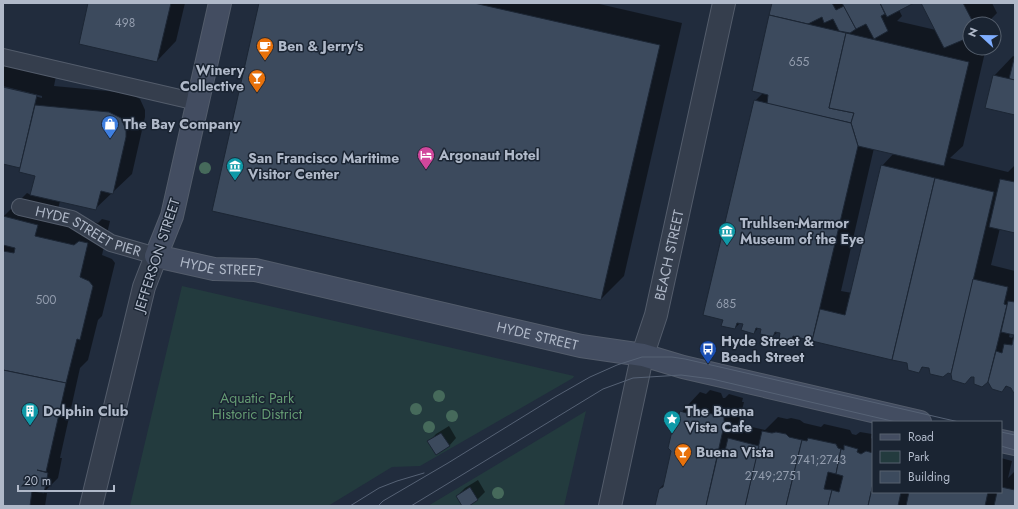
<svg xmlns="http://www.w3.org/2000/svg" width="1018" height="509" font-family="Jost,sans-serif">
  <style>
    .green { fill: #233b3e }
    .shadow { fill: #0007; fill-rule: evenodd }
    .building { fill: #3c4a5d; stroke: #1c2634 }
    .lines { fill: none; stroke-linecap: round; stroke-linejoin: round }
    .lane-casing { stroke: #535c6b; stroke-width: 18 }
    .street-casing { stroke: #535c6b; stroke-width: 24 }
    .secondary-casing { stroke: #535c6b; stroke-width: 24 }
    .lane { stroke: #353e4d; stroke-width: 16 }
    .street { stroke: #353e4d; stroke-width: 22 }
    .secondary { stroke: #434d61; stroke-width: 22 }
    .tram { stroke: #566275; stroke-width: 1 }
    .tree { fill: #466a5b }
    .labels { text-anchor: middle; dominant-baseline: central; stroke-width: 3; stroke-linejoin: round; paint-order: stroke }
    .number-label { font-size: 12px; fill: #939dae }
    .poi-label { font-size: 14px; font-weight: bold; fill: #b0b9c9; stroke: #1a2432; text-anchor: start }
    .street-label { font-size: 14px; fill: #b0b9c9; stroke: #1a2432 }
    .park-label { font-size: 14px; fill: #659c73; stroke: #1a2432 }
  </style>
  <rect width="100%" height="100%" fill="#212c3d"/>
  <!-- green -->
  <g class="green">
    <path d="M 182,286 L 574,376 L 573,378 L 420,466 L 392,467 L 328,506 L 130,506 Z"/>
    <path d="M 586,411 L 564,506 L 428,506 Z"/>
  </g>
  <!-- shadow -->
  <g class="shadow">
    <path d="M 89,3 L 185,3 L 176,41 L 157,61 Z"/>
    <path d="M 261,3 L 595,3 L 682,23 L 624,276 L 601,299 Z"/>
    <path d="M 773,3 L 911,3 L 899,10 L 902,16 L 897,21 L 936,30 L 922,3 L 992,3 L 997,13 L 986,24 L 970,24 L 970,35 L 966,37 L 970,38 L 970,48 L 986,48 L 963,146 L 950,158 L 1008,172 L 1015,165 L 1015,232 L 1000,228 L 991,265 L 1015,271 L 1015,334 L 1010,333 L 1009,337 L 1012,338 L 1015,334 L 1015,392 L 1012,387 L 1007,386 L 1002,391 L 988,381 L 982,386 L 975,377 L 924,366 L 919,371 L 908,362 L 797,336 L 792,341 L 781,333 L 778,332 L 773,336 L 762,328 L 759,327 L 754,333 L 744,324 L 740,323 L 735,328 L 755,101 L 763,93 L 753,90 ZM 874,148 L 894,153 L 882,166 L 852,293 L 841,291 Z"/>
    <path d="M 1013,56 L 1015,57 L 1015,114 L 994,76 Z"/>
    <path d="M 3,64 L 56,76 L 54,86 L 129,93 L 140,99 L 145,110 L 145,117 L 132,174 L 95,209 L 60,201 L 57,213 L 98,223 L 102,219 L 110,221 L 102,255 L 112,259 L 115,263 L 102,316 L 98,320 L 88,360 L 80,368 L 60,458 L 62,458 L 58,478 L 43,493 L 47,493 L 45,506 L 3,506 L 3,220 L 4,216 L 27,193 L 31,195 L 36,175 L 21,168 L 3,163 L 3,88 L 42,98 L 42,96 L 3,86 ZM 37,468 L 44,472 L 35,471 Z"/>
    <path d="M 710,390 L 721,393 L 723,398 L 725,398 L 729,394 L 743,398 L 742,402 L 744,402 L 737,430 L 743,425 L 765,430 L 778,417 L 787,419 L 791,418 L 800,420 L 804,423 L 821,427 L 824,424 L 850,430 L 852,434 L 856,435 L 860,432 L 872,434 L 871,438 L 873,439 L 873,492 L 1001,492 L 1001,458 L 1012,461 L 1008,478 L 1014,472 L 1015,472 L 1015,506 L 656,506 L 659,489 L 664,484 L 672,451 L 676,418 L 700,392 L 706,394 Z"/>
    <path d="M 449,426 L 456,438 L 449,446 L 429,442 L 436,434 Z"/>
    <path d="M 478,480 L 485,492 L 478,499 L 467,506 L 464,506 L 457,496 L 465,488 Z"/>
  </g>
  <!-- building -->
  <g class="building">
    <path d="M 88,3 L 171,3 L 157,62 L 79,44 Z"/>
    <path d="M 259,3 L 474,3 L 660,45 L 601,300 L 212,211 Z"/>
    <path d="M 772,3 L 832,3 L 836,10 L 844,6 L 856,29 L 850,33 L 839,31 L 833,19 L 824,23 L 822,17 L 808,24 L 769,15 Z"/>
    <path d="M 842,3 L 880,3 L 885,14 L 881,16 L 888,31 L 874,39 L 866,24 L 856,29 Z"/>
    <path d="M 880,3 L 914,3 L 887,17 Z"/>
    <path d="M 921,3 L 963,3 L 974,24 L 970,24 L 970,37 L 944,48 Z"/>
    <path d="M 769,15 L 846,33 L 829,108 L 854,113 L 851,123 L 767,104 L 768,95 L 752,91 Z"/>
    <path d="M 846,33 L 969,62 L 944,166 L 858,146 L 851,123 L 854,113 L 829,108 Z"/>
    <path d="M 1015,55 L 1015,80 L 1009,79 Z"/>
    <path d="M 993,75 L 1015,80 L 1015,115 L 985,108 Z"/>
    <path d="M 3,87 L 37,95 L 20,168 L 3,164 Z"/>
    <path d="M 754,100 L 851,123 L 858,146 L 812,341 L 793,336 L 792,342 L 779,339 L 780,333 L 775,332 L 773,337 L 760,334 L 761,329 L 756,328 L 754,334 L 741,330 L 743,324 L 737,323 L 735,329 L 721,326 L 723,320 L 703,315 Z"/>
    <path d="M 35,105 L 109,112 L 121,118 L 126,130 L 126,137 L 113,194 L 101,191 L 96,210 L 30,195 L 35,176 L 19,172 Z"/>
    <path d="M 881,165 L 935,178 L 892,360 L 812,341 L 820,309 L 845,315 Z"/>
    <path d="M 935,178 L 994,192 L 951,374 L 948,373 L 943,377 L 930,374 L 929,368 L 922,367 L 919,373 L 908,370 L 907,363 L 892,360 Z"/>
    <path d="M 1000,179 L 1015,182 L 1015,233 L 989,227 Z"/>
    <path d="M 3,216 L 38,225 L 35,236 L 74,245 L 79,241 L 88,243 L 80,277 L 89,281 L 93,286 L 80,340 L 77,339 L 66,383 L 3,370 L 3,251 L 14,253 L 15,248 L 3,245 Z"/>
    <path d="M 973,279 L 1008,287 L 1004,304 L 1007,305 L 988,382 L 982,387 L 974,384 L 974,377 L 971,377 L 965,384 L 952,380 L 951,374 Z"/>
    <path d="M 1008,301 L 1015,302 L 1015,393 L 1013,392 L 1011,388 L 1006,386 L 1002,392 L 992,389 L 988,382 L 996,351 L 1002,353 L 1004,344 L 1012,345 L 1014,335 L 1001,332 Z"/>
    <path d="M 3,370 L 66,383 L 46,472 L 37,470 L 48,473 L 44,493 L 32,491 L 30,506 L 3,506 Z"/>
    <path d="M 689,409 L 702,412 L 704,417 L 707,417 L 708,413 L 724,417 L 724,421 L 725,421 L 706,506 L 655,506 L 659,489 L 663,487 L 671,451 L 668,448 L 675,418 L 678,417 L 680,411 L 686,413 Z"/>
    <path d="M 762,431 L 772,433 L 776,432 L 786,434 L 789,437 L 802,440 L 786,506 L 745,506 Z"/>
    <path d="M 441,433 L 450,446 L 436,455 L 427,441 Z"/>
    <path d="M 728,438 L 759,446 L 745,506 L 706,506 L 718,454 L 724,455 Z"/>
    <path d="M 808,438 L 836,444 L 838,448 L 841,449 L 836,474 L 828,472 L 824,489 L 832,490 L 828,506 L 786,506 L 802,440 L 807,441 Z"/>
    <path d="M 844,445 L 858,449 L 857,452 L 861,454 L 866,451 L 873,453 L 873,484 L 868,506 L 828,506 L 832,490 L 839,492 L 843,476 L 836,474 L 841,449 L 844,450 Z"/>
    <path d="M 873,484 L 873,492 L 901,492 L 898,506 L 868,506 Z"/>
    <path d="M 470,487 L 478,500 L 469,506 L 462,506 L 456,496 Z"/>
    <path d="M 1001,487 L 1015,490 L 1015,506 L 994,506 L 997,492 L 1001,492 Z"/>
    <path d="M 909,492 L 988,492 L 985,506 L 906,506 Z"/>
  </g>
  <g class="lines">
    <!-- lane casing -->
    <g class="lane-casing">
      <g id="lane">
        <path d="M 3,57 L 197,102"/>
        <path id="s1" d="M 20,207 L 72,219 L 111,243 L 156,256"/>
      </g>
    </g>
    <!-- street casing -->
    <g class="street-casing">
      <g id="street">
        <path d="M 91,506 L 144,287 L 156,256"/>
        <path id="s2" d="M 610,506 L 642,357 L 656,315 L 724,3"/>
      </g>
    </g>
    <!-- secondary casing -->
    <g class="secondary-casing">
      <g id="secondary">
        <path id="s3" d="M 220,3 L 172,216 L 156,256 L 214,269 L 255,270 L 581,346 L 643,355 L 683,367 L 920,422"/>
        <path d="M 1001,441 L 1015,444"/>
      </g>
    </g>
    <!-- lane -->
    <use href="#lane" class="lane"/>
    <!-- street -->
    <use href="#street" class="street"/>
    <!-- secondary -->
    <use href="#secondary" class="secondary"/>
    <!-- tram -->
    <g class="tram">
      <path d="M 1001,432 L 1015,435"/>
      <path d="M 1001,446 L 1015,450"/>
      <path d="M 350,506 L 379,488 L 397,481 L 424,473"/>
      <path d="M 378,506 L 383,501 L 448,463 L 555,397 L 590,377 L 617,365 L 642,357 L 672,357 L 685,359 L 959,422"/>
      <path d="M 411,506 L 603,389 L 633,378 L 681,375 L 712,379 L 896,422"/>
    </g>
  </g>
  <!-- trees -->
  <g class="tree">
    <circle cx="205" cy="168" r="6"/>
    <circle cx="439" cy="396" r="6"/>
    <circle cx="416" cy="409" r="6"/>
    <circle cx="452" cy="416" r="6"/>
    <circle cx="429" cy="427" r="6"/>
    <circle cx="498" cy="493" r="6"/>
  </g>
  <!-- icons -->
  <defs>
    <g id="cafe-pin" transform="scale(0.9)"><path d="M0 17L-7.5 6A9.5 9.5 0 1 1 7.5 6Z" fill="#e8710a" stroke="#1a2432"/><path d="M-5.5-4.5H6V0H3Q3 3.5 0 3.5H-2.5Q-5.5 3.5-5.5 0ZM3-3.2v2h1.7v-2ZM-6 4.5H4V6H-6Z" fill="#fff"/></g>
    <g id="bar-pin" transform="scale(0.9)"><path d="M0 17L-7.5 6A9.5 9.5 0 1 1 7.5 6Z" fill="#e8710a" stroke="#1a2432"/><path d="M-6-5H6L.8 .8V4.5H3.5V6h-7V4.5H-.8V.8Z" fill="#fff"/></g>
    <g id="shop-pin" transform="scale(0.9)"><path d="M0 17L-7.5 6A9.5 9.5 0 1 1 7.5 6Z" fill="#3f7fe0" stroke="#1a2432"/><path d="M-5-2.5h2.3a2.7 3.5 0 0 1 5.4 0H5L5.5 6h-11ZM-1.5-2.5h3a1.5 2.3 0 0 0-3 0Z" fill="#fff"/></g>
    <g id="hotel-pin" transform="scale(0.9)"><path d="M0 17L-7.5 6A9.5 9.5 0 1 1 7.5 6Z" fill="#d1479c" stroke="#1a2432"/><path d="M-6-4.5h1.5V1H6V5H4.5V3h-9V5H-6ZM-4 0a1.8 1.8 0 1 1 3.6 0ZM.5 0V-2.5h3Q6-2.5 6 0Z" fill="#fff"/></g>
    <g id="museum-pin" transform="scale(0.9)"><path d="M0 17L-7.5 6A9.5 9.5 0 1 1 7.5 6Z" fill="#0f9aa8" stroke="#1a2432"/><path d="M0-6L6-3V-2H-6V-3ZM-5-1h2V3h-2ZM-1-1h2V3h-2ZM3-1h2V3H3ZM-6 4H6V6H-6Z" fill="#fff"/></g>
    <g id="bus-pin" transform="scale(0.9)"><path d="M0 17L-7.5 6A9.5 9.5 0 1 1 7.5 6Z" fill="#1a4fb4" stroke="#1a2432"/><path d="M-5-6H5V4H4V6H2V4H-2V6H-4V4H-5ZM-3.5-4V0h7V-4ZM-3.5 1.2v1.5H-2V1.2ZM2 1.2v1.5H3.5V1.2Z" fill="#fff"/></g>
    <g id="building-pin" transform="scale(0.9)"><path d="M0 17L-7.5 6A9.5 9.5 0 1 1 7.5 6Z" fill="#0f9aa8" stroke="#1a2432"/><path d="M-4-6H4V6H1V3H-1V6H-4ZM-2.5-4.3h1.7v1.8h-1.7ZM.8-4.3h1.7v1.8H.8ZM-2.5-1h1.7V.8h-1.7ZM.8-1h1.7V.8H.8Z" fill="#fff"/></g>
    <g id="sight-pin" transform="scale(0.9)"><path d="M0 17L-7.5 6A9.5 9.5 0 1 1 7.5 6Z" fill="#0f9aa8" stroke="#1a2432"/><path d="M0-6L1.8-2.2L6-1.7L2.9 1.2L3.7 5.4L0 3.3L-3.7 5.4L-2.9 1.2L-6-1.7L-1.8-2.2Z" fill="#fff"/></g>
  </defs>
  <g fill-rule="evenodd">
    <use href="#cafe-pin" x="265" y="46"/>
    <use href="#bar-pin" x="257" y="78"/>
    <use href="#shop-pin" x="110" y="124"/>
    <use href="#hotel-pin" x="426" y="155"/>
    <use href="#museum-pin" x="235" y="166"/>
    <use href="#museum-pin" x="727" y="231"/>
    <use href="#bus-pin" x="708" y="349"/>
    <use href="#building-pin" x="30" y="411"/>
    <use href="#sight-pin" x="672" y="419"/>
    <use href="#bar-pin" x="683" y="452"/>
  </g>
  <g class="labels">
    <!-- number labels -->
    <g class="number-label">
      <text x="125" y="23">498</text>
      <text x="799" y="62">655</text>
      <text x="46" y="300">500</text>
      <text x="726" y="304">685</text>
      <text x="818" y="460">2741;2743</text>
      <text x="773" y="476">2749;2751</text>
    </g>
    <!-- poi labels -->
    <g class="poi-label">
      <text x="278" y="46">Ben &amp; Jerry's</text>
      <text x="244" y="70" text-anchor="end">Winery<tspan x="244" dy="16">Collective</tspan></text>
      <text x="123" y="124">The Bay Company</text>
      <text x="439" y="155">Argonaut Hotel</text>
      <text x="248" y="158">San Francisco Maritime<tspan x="248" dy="16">Visitor Center</tspan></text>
      <text x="740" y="223">Truhlsen-Marmor<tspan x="740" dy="16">Museum of the Eye</tspan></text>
      <text x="721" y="341">Hyde Street &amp;<tspan x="721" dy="16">Beach Street</tspan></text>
      <text x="43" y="411">Dolphin Club</text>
      <text x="685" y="411">The Buena<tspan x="685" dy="16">Vista Cafe</tspan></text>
      <text x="696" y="452">Buena Vista</text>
    </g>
    <!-- street labels -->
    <g class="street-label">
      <text stroke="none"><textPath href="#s1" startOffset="73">HYDE STREET PIER</textPath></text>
      <text transform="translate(157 255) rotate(-72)">JEFFERSON STREET</text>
      <text stroke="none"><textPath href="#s2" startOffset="258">BEACH STREET</textPath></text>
      <text stroke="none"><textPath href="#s3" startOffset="328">HYDE STREET</textPath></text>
      <text stroke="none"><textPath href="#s3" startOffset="652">HYDE STREET</textPath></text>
    </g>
    <!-- park labels -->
    <g class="park-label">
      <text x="257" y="398">Aquatic Park<tspan x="257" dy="16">Historic District</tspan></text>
    </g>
  </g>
  <!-- border -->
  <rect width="1018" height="509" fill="none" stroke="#b0b9c9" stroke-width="8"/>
  <!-- legend -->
  <rect x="872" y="421" width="130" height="72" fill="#1a2432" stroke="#56606e"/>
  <rect x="880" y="434" width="20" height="6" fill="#434d61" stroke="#56606e"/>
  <text x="908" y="441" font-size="12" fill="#b0b9c9">Road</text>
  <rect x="880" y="451" width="20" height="12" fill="#233b3e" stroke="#56606e"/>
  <text x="908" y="461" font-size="12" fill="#b0b9c9">Park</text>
  <rect x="880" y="471" width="20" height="12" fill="#3c4a5d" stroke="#56606e"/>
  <text x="908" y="481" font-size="12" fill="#b0b9c9">Building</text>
  <!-- north arrow -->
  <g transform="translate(982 36) rotate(292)"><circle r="19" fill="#1a2432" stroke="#56606e"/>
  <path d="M0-3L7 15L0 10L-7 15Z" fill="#7faeff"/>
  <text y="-6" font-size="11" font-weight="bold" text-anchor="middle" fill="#b0b9c9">N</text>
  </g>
  <!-- scale -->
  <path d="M18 485v6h96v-6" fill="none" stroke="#b0b9c9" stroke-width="2"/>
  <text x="24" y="485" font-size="12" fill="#b0b9c9" stroke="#1a2432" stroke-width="3" paint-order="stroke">20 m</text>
</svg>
